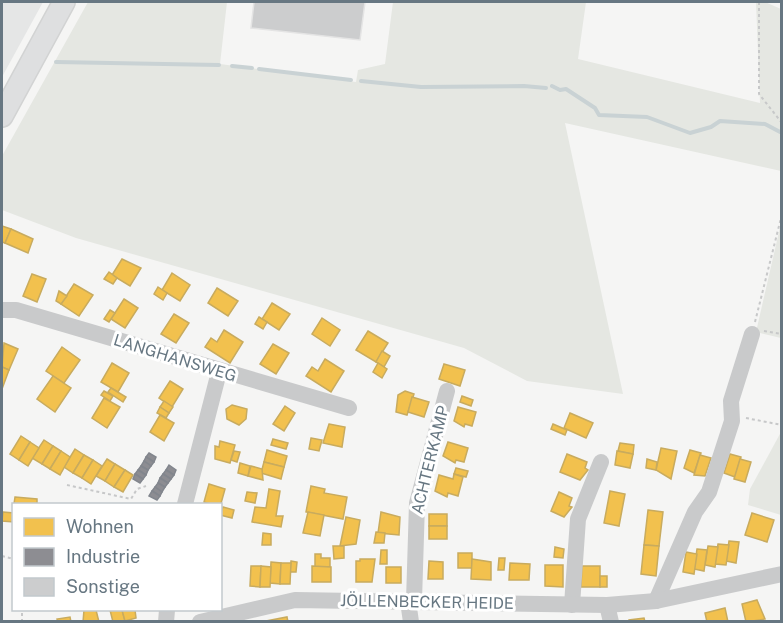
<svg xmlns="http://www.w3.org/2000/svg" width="783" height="623" font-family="'Public Sans',sans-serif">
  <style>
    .built { fill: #e5e6e6 }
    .green { fill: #e5e7e2 }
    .homes { fill: #f2c14e; stroke: #c8ab5e; stroke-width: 1.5 }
    .industry { fill: #8d8d92; stroke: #82868d; stroke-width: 1.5 }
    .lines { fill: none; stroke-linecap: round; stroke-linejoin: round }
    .stream { stroke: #c9d2d4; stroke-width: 4 }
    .building { fill: #cccdce; stroke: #e4e4e4; stroke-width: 1.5 }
    .major-casing { stroke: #d2d3d3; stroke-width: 24 }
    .path { stroke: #c7c8c9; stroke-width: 2; stroke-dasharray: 3 3; stroke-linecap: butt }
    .minor { stroke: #c9cacb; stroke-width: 16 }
    .major { stroke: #dedfe0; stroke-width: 21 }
    .labels { text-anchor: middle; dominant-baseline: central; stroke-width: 6; stroke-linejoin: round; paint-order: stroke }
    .street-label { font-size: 16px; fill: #677782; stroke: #fff }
  </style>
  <rect width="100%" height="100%" fill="#f5f5f4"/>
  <!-- built -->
  <path class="built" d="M 2,2 L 43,2 L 2,77 Z"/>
  <!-- green -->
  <g class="green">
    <path d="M 88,2 L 227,2 L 220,64 L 356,82 L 358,70 L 385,64 L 393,2 L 586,2 L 578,59 L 760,103 L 756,2 L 765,2 L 781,9 L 781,171 L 565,123 L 623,394 L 527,381 L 464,348 L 76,238 L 2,210 L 2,156 Z"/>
    <path d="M 781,223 L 781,338 L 756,332 Z"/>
    <path d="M 781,432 L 781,515 L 748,505 L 750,489 Z"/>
  </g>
  <!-- homes -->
  <g class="homes">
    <path d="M 2,226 L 11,229 L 5,243 L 2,242 Z"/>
    <path d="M 11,229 L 33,239 L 28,253 L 5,243 Z"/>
    <path d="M 122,259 L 141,268 L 130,286 L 112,275 Z"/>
    <path d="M 109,272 L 117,278 L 113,284 L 104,279 Z"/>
    <path d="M 172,273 L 190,285 L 180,301 L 162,290 Z"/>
    <path d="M 32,274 L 46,279 L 37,302 L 23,296 Z"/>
    <path d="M 74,284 L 93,295 L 79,316 L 61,304 Z"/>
    <path d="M 158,287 L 167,293 L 163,300 L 154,294 Z"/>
    <path d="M 217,288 L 238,301 L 228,316 L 208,303 Z"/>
    <path d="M 59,291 L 67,296 L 61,304 L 56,301 Z"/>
    <path d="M 124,299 L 138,308 L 125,328 L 111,319 Z"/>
    <path d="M 272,303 L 290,314 L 279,330 L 262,319 Z"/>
    <path d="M 110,310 L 115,313 L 109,322 L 104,319 Z"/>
    <path d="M 174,314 L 189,323 L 176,343 L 161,334 Z"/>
    <path d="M 259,317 L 267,322 L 263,329 L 255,324 Z"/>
    <path d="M 322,318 L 340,330 L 330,346 L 312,334 Z"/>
    <path d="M 224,330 L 243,342 L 230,363 L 205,347 L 211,338 L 217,342 Z"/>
    <path d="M 368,331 L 388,343 L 376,362 L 356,350 Z"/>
    <path d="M 4,343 L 18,349 L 9,370 L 2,367 Z"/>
    <path d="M 273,344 L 289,353 L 276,374 L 260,364 Z"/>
    <path d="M 62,347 L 80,360 L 64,383 L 46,371 Z"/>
    <path d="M 382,351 L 390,356 L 384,367 L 376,362 Z"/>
    <path d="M 325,359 L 344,371 L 331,392 L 306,376 L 312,367 L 318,371 Z"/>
    <path d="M 112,363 L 129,373 L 118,392 L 101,382 Z"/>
    <path d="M 378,363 L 387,369 L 382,378 L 373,372 Z"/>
    <path d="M 444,364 L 465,370 L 460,386 L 439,379 Z"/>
    <path d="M 2,367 L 9,370 L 2,389 Z"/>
    <path d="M 53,376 L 71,388 L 55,412 L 37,399 Z"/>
    <path d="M 170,381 L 183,389 L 172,407 L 159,398 Z"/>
    <path d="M 111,388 L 126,397 L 123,402 L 108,392 Z"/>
    <path d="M 104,391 L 113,396 L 110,401 L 101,395 Z"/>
    <path d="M 405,391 L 414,394 L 407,415 L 396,412 L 398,395 Z"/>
    <path d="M 462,396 L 473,400 L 471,406 L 460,402 Z"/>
    <path d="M 412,397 L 429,402 L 424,417 L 408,412 Z"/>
    <path d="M 104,398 L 120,407 L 107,428 L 92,418 Z"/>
    <path d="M 164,401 L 173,407 L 169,413 L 160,407 Z"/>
    <path d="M 232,405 L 247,409 L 246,419 L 239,425 L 227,419 L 226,409 Z"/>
    <path d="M 285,406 L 295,413 L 284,431 L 273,424 Z"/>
    <path d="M 160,407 L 169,413 L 166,418 L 157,413 Z"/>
    <path d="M 458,407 L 476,412 L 472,426 L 465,424 L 464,427 L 454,421 Z"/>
    <path d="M 570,413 L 593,423 L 586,438 L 564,428 Z"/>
    <path d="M 160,415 L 174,423 L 164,441 L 150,432 Z"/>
    <path d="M 329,424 L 345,427 L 342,447 L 323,443 Z"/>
    <path d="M 553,424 L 567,430 L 565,435 L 551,429 Z"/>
    <path d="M 21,436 L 30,442 L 19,460 L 10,454 Z"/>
    <path d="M 311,438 L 322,440 L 319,451 L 309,449 Z"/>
    <path d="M 273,439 L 288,443 L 286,449 L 271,445 Z"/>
    <path d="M 44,440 L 53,446 L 42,464 L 32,458 Z"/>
    <path d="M 220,441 L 235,445 L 230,463 L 215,459 L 215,446 L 219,447 Z"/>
    <path d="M 30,442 L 39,448 L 28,466 L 19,460 Z"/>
    <path d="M 448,442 L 468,448 L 464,462 L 456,460 L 455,463 L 443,456 Z"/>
    <path d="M 620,443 L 634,445 L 633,454 L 618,451 Z"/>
    <path d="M 53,446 L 61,451 L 50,469 L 42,464 Z"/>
    <path d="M 661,448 L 677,451 L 671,479 L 656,470 Z"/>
    <path d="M 75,449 L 84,455 L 73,473 L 64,467 Z"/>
    <path d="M 267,450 L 287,456 L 284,467 L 264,462 Z"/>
    <path d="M 690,450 L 701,453 L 694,473 L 684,468 Z"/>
    <path d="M 61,451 L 70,457 L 60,475 L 50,469 Z"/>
    <path d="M 234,451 L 240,452 L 237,462 L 231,460 Z"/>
    <path d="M 617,451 L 633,454 L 630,468 L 615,465 Z"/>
    <path d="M 567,454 L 587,462 L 585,468 L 588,470 L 580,480 L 560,472 Z"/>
    <path d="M 730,454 L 741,457 L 735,477 L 724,473 Z"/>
    <path d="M 84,455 L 93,460 L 82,478 L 73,473 Z"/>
    <path d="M 700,455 L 711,458 L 705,476 L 694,475 Z"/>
    <path d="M 107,459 L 115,464 L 105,481 L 96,476 Z"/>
    <path d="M 647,459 L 657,462 L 656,470 L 646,468 Z"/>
    <path d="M 740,459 L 751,462 L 745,482 L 734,479 Z"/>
    <path d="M 93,460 L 102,466 L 91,484 L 82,478 Z"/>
    <path d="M 264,462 L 284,467 L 281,479 L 261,473 Z"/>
    <path d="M 240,463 L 250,466 L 248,476 L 238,473 Z"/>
    <path d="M 115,464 L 125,470 L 114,487 L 105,481 Z"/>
    <path d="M 251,466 L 262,469 L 263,480 L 248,476 Z"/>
    <path d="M 456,468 L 468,471 L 466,477 L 454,474 Z"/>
    <path d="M 125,470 L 133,475 L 123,492 L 114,487 Z"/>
    <path d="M 454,474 L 463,477 L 458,496 L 448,493 L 447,497 L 435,491 L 439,475 L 453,479 Z"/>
    <path d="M 209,484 L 225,489 L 220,507 L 204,502 Z"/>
    <path d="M 311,486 L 325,489 L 324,493 L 347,497 L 343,519 L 306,512 Z"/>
    <path d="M 269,489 L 280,491 L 276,516 L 283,516 L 281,527 L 252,522 L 255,507 L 266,508 Z"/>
    <path d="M 610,491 L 625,494 L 619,526 L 604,523 Z"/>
    <path d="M 247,492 L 257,493 L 255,503 L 245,501 Z"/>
    <path d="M 559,492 L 572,498 L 569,506 L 572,507 L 564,517 L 551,511 Z"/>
    <path d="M 15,497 L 37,499 L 37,504 L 14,504 Z"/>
    <path d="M 223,507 L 234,510 L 232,518 L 220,515 Z"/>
    <path d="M 648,510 L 663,512 L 659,546 L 644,545 Z"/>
    <path d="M 3,512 L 14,513 L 14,522 L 2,521 Z"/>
    <path d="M 308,512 L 324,515 L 320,536 L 303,533 Z"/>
    <path d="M 381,512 L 400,517 L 399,535 L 378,533 Z"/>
    <path d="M 752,513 L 774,520 L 767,542 L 745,535 Z"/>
    <rect x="429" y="514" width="18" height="12"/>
    <path d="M 346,517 L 360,520 L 356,544 L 340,546 Z"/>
    <rect x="429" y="526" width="18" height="13"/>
    <path d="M 376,532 L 385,533 L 384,543 L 374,543 Z"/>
    <path d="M 263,533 L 271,534 L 271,545 L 262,545 Z"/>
    <path d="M 729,541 L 739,542 L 736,563 L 726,561 Z"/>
    <path d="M 718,544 L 729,545 L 726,565 L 715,564 Z"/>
    <path d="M 644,545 L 659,546 L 656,576 L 641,574 Z"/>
    <path d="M 333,546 L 344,546 L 344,558 L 334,559 Z"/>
    <path d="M 708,546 L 718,547 L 715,567 L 705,565 Z"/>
    <path d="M 555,547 L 564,549 L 563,558 L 554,557 Z"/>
    <path d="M 697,549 L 707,550 L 704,571 L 694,569 Z"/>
    <path d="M 381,550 L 387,550 L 387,564 L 380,564 Z"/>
    <path d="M 686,552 L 697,554 L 694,574 L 683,572 Z"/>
    <rect x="458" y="553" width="14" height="15"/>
    <path d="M 315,554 L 321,554 L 321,558 L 330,558 L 330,567 L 315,567 Z"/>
    <path d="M 499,558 L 505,558 L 504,570 L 498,570 Z"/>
    <path d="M 360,559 L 375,559 L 372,582 L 356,582 L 356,561 L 360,561 Z"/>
    <path d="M 472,559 L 491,562 L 491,580 L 471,579 Z"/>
    <path d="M 291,561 L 297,562 L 296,572 L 290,572 Z"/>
    <path d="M 429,561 L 443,562 L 443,579 L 428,579 Z"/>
    <path d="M 271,562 L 281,563 L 280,584 L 270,583 Z"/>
    <path d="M 281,563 L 291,563 L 290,584 L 280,584 Z"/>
    <path d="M 510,563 L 530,564 L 529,580 L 509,580 Z"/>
    <path d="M 545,565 L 563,565 L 563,587 L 545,586 Z"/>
    <path d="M 251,566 L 261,566 L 260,587 L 250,586 Z"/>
    <path d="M 261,566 L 271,567 L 270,587 L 260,587 Z"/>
    <path d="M 312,566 L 331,567 L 331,582 L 312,582 Z"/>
    <path d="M 582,566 L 600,566 L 600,587 L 581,587 Z"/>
    <rect x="386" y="567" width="15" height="16"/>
    <rect x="600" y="576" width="7" height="11"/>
    <path d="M 757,600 L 765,619 L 746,622 L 742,604 Z"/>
    <path d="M 725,608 L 728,622 L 707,622 L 705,613 Z"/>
    <path d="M 84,610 L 96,610 L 99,622 L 83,622 Z"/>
    <path d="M 110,610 L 122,610 L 125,621 L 113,622 Z"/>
    <path d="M 122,610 L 135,610 L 136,618 L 125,621 Z"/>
    <path d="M 70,617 L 71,622 L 58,622 L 57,619 Z"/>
    <path d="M 287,617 L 288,622 L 267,622 L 266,621 Z"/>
    <path d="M 644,618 L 645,622 L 629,622 L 629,620 Z"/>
  </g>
  <!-- industry -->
  <g class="industry">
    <path d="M 149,453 L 156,457 L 154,462 L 146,457 Z"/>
    <path d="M 146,457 L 154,462 L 151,466 L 144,461 Z"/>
    <path d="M 144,461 L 151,466 L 148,470 L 141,466 Z"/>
    <path d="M 169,465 L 176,470 L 174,475 L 166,470 Z"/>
    <path d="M 141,466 L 148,470 L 146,475 L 138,470 Z"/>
    <path d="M 138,470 L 146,475 L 143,479 L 135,474 Z"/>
    <path d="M 166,470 L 174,475 L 171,479 L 163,474 Z"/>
    <path d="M 135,474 L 143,479 L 140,483 L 133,479 Z"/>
    <path d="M 163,474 L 171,479 L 168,483 L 160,478 Z"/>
    <path d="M 160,478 L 168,483 L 165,487 L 158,483 Z"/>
    <path d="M 158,483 L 165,487 L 162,492 L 155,487 Z"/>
    <path d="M 155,487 L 162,492 L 160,496 L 152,491 Z"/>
    <path d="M 152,491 L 160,496 L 157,500 L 149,496 Z"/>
  </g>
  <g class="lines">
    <!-- stream -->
    <g class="stream">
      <path d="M 56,62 L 219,65"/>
      <path d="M 232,66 L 252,68"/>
      <path d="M 259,69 L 351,80"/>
      <path d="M 361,81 L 421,87 L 524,86 L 546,88"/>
      <path d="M 552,86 L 560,90 L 566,89 L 595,108 L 599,115 L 647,117 L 690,133 L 711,127 L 720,121 L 765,124 L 782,133"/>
    </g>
  </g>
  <!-- building -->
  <path class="building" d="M 254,2 L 365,2 L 360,40 L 251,28 Z"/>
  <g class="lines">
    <!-- major casing -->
    <g class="major-casing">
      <path id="major" d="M 2,116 L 64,2"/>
    </g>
    <!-- path -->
    <g class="path">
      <path d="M 759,2 L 759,94 L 782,123"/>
      <path d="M 755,322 L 782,214"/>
      <path d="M 764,331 L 782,334"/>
      <path d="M 746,418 L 782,425"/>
      <path d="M 67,485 L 131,499 L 137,489 L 146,486"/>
      <path d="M 2,556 L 14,559"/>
      <path d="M 22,622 L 22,610"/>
    </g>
    <!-- minor -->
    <g class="minor">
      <path d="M 2,310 L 16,310 L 349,408"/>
      <path d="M 185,504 L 219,372"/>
      <path d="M 408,601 L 411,622"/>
      <path d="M 414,601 L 417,503 L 447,391"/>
      <path d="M 656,601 L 695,512 L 709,492 L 732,421 L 731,401 L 752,334"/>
      <path d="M 572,605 L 578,519 L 601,462"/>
      <path d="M 607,605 L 611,622"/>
      <path d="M 166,622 L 167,610"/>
      <path d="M 200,622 L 295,600 L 607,605 L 656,601 L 782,574"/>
    </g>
    <!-- major -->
    <use href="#major" class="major"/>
  </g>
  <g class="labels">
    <!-- street labels -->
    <g class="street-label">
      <text transform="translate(175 358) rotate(17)">LANGHANSWEG</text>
      <text transform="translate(430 460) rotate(-76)">ACHTERKAMP</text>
      <text transform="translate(427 602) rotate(1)">JÖLLENBECKER HEIDE</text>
    </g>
  </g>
  <!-- border -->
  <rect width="783" height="623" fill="none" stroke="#677782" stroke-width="6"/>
  <!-- legend -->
  <rect x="12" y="503" width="210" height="108" fill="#ffffff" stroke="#c2c9cd" stroke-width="1.5"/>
  <rect x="24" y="518" width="30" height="18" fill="#f2c14e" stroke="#c2c9cd" stroke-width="1.5"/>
  <text x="66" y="533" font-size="18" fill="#677782">Wohnen</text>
  <rect x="24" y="548" width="30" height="18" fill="#8d8d92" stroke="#c2c9cd" stroke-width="1.5"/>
  <text x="66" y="563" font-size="18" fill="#677782">Industrie</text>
  <rect x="24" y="578" width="30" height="18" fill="#cccdce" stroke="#c2c9cd" stroke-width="1.5"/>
  <text x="66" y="593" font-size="18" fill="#677782">Sonstige</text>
</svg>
